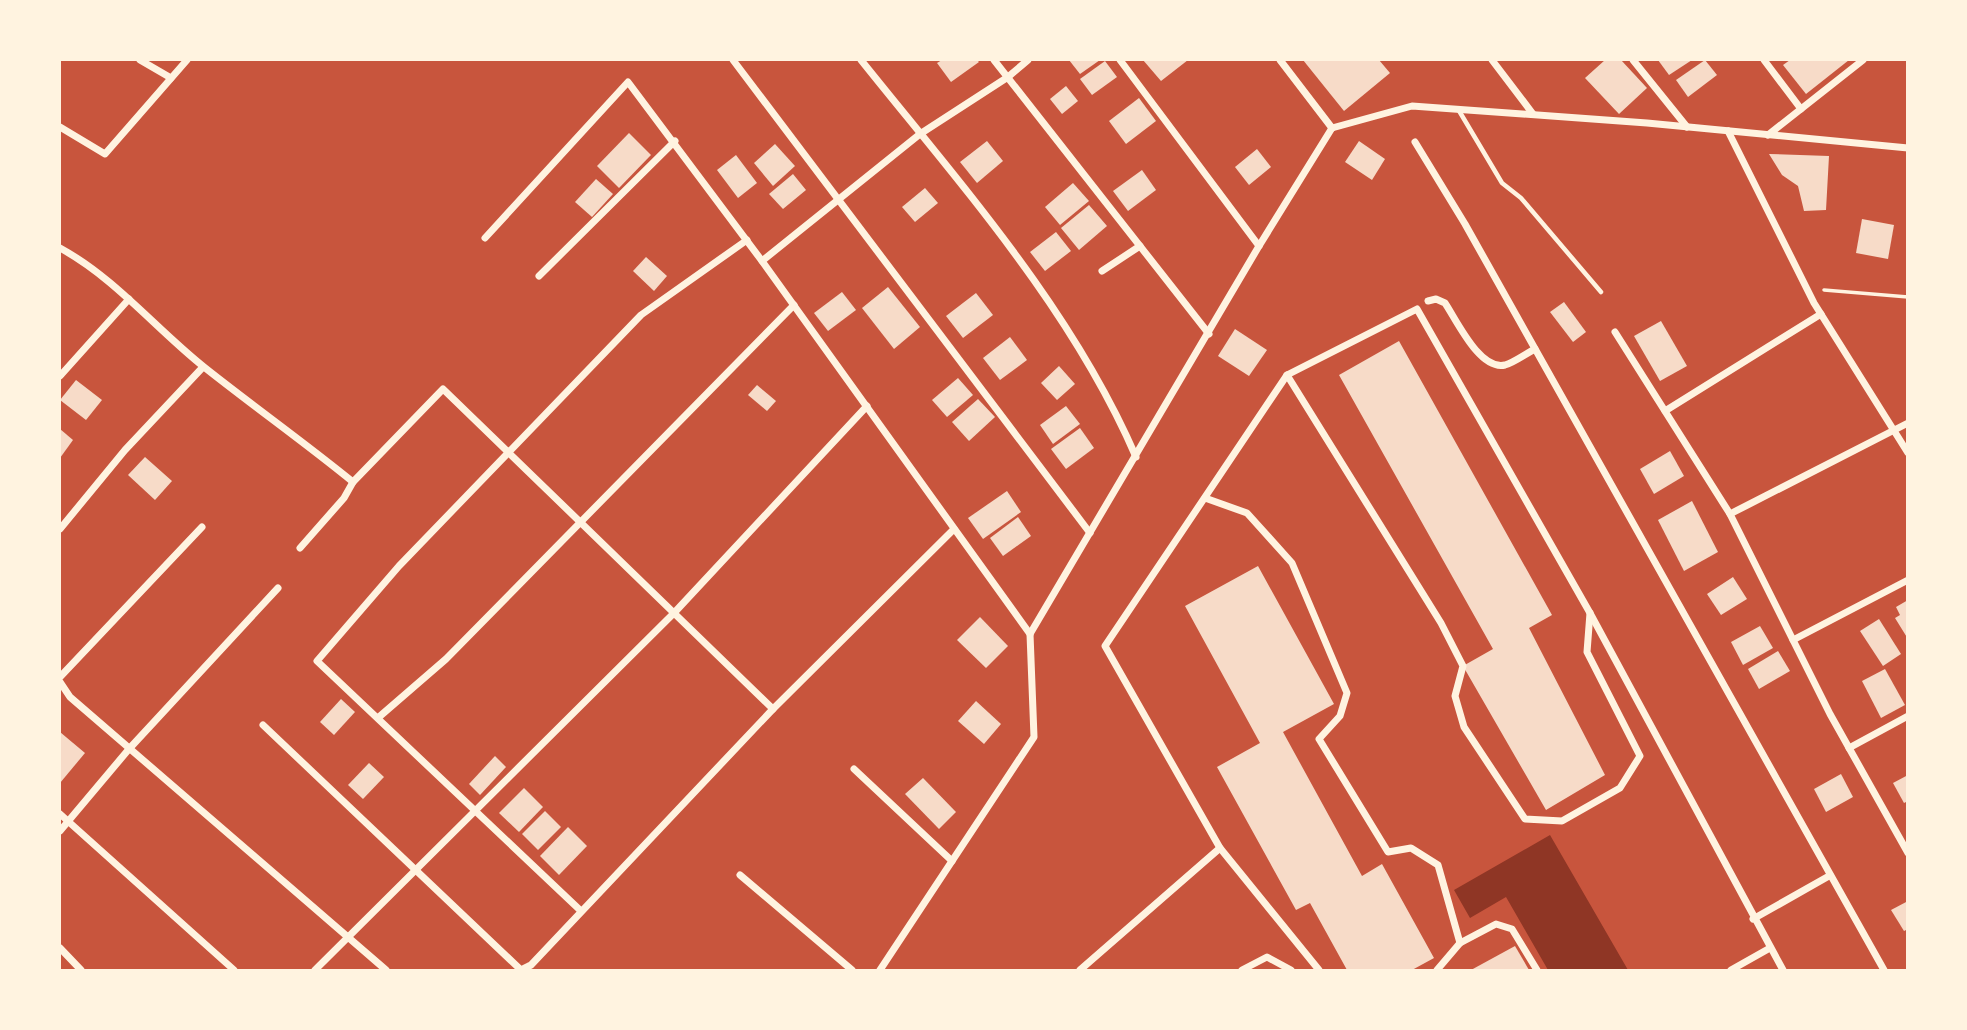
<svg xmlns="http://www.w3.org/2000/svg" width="1967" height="1030" font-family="'Space Grotesk',sans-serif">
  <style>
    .water { fill: #8f3625 }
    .building { fill: #f7dbc8 }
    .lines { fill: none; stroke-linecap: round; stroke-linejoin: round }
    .path { stroke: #fff3e0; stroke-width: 3.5 }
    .service { stroke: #fff3e0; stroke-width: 4.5 }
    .minor { stroke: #fff3e0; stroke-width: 7 }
  </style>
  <rect width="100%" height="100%" fill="#c8553d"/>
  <!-- water -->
  <path class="water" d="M 1550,835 L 1628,970 L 1548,970 L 1506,897 L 1470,918 L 1454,890 Z"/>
  <!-- building -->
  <g class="building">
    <path d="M 942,60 L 977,60 L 979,62 L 951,82 L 937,63 Z"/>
    <path d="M 1069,60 L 1100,60 L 1080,74 Z"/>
    <path d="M 1143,60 L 1188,60 L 1161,81 Z"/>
    <path d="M 1303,60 L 1379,60 L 1390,73 L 1344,111 Z"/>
    <path d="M 1605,60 L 1621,60 L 1647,88 L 1619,114 L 1585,78 Z"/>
    <path d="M 1658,60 L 1692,60 L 1669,75 Z"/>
    <path d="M 1705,60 L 1717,75 L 1688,97 L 1676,80 Z"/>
    <path d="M 1790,60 L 1849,60 L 1806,94 L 1783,65 Z"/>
    <path d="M 1105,61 L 1117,77 L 1092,95 L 1080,79 Z"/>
    <path d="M 1066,86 L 1078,101 L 1062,114 L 1050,99 Z"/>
    <path d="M 1139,98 L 1156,121 L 1126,144 L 1109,121 Z"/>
    <path d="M 629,133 L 651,155 L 619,188 L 597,166 Z"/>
    <path d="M 987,141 L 1003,161 L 977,183 L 960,162 Z"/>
    <path d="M 1359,141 L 1385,159 L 1372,180 L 1345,162 Z"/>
    <path d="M 775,144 L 795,166 L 773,186 L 754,163 Z"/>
    <path d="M 1257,149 L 1271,167 L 1249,185 L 1235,167 Z"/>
    <path d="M 1769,154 L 1829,156 L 1826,210 L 1804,211 L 1798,186 L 1782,175 Z"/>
    <path d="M 736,155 L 757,183 L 738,198 L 717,170 Z"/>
    <path d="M 1142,170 L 1156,190 L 1128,211 L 1113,191 Z"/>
    <path d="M 793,174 L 806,190 L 783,209 L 769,194 Z"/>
    <path d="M 596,179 L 613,194 L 592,217 L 575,202 Z"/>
    <path d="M 1073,183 L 1089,201 L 1060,225 L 1045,207 Z"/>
    <path d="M 925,188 L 938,203 L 915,222 L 902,207 Z"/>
    <path d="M 1089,205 L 1107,226 L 1079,250 L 1061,228 Z"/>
    <path d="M 1862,219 L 1894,225 L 1888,259 L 1856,253 Z"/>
    <path d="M 1056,232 L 1071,251 L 1045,271 L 1030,252 Z"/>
    <path d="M 646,257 L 667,276 L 654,291 L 633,271 Z"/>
    <path d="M 888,287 L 920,327 L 894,349 L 862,308 Z"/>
    <path d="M 842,292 L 856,310 L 828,331 L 814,313 Z"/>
    <path d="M 976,293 L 993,315 L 963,338 L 946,316 Z"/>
    <path d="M 1564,302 L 1586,332 L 1573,342 L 1550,312 Z"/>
    <path d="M 1661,321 L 1687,366 L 1660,381 L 1634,336 Z"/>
    <path d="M 1235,329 L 1267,350 L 1249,376 L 1218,356 Z"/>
    <path d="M 1010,337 L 1027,360 L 1000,380 L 983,358 Z"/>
    <path d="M 1399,341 L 1552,615 L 1529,628 L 1605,775 L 1546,810 L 1463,666 L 1493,649 L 1339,375 Z"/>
    <path d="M 1059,366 L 1075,384 L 1057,400 L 1041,383 Z"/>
    <path d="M 958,378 L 973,395 L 947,417 L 932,400 Z"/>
    <path d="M 76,380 L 102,400 L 86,420 L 60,400 Z"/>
    <path d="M 757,385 L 776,401 L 767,411 L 748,395 Z"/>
    <path d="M 978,399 L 995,417 L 969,441 L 952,422 Z"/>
    <path d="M 1066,406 L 1080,424 L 1053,444 L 1040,425 Z"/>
    <path d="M 1080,428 L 1094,448 L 1066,469 L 1051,449 Z"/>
    <path d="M 60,429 L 73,440 L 60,458 Z"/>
    <path d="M 1670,451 L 1684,476 L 1654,494 L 1640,469 Z"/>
    <path d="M 145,457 L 172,481 L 155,500 L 128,475 Z"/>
    <path d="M 1007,491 L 1021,512 L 983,539 L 968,518 Z"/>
    <path d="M 1692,501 L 1718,552 L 1684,571 L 1658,520 Z"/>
    <path d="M 1018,517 L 1031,536 L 1003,556 L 990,538 Z"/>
    <path d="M 1258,566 L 1334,704 L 1283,732 L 1362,876 L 1382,864 L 1434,958 L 1412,970 L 1347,970 L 1310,903 L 1296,910 L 1217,767 L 1260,743 L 1185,606 Z"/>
    <path d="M 1733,577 L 1747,599 L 1721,615 L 1707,594 Z"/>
    <path d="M 1908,600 L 1908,639 L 1895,618 L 1900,615 L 1896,607 Z"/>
    <path d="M 980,617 L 1008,646 L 986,668 L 957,640 Z"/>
    <path d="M 1879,619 L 1901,654 L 1883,666 L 1860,631 Z"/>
    <path d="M 1760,626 L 1773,648 L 1743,665 L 1731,642 Z"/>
    <path d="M 1778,651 L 1790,671 L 1759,689 L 1748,669 Z"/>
    <path d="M 1885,669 L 1905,705 L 1881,718 L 1862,681 Z"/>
    <path d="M 341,699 L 355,712 L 334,735 L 320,722 Z"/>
    <path d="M 976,701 L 1001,724 L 984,744 L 958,721 Z"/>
    <path d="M 60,732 L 85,753 L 60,783 Z"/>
    <path d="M 495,756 L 506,767 L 480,795 L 469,784 Z"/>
    <path d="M 369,763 L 384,777 L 363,799 L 348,785 Z"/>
    <path d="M 1841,774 L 1853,797 L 1826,812 L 1814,789 Z"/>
    <path d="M 1908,775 L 1908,801 L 1904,803 L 1893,783 Z"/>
    <path d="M 923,778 L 956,812 L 939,829 L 905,794 Z"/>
    <path d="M 524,788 L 543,807 L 519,832 L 499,813 Z"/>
    <path d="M 545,811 L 561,827 L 538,850 L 522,834 Z"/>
    <path d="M 568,827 L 587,846 L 559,875 L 540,856 Z"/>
    <path d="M 1908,901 L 1908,929 L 1904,931 L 1891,910 Z"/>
    <path d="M 1515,946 L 1529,970 L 1471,970 Z"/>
  </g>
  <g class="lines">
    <!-- path -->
    <path class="path" d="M 1824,290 L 1908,297"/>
    <!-- service -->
    <path class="service" d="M 1458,109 L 1502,183 L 1521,198 L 1601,292"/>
    <!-- minor -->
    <g class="minor">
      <path d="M 140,60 L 171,78"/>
      <path d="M 733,60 L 1090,533"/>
      <path d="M 861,60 C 961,185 1072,309 1136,457"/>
      <path d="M 994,60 L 1209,334"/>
      <path d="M 1028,60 L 1008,77 L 920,134 L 762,261 L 1030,634"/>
      <path d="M 1120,60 L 1259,246"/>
      <path d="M 1280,60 L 1332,128"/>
      <path d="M 1492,60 L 1533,114"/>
      <path d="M 1633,60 L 1687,127"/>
      <path d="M 1764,60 L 1801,109"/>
      <path d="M 60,127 L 105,154 L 187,60"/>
      <path d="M 1332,128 L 1412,106 L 1647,123 L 1908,148"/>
      <path d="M 1728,131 L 1814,303 L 1908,453"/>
      <path d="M 1768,135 L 1863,60"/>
      <path d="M 1415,142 L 1465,224 L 1884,970"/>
      <path d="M 485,238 L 628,82 L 762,261"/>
      <path d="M 60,248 C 115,278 155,328 204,367 C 253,406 304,442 353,482 L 443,389 L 773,709 L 954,529"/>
      <path d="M 1102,271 L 1140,246"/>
      <path d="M 539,276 L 675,141"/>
      <path d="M 1428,301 L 1436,299 L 1445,303 C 1457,321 1480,371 1505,365 C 1515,362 1525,354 1535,349"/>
      <path d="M 1615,332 L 1730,514 L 1830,714 L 1908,853"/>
      <path d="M 1287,375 L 1441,623 L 1463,666 L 1455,696 L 1464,727 L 1525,819 L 1562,821 L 1620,788 L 1640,756 L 1587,652 L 1590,613"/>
      <path d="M 60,376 L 129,299"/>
      <path d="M 1665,411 L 1821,314"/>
      <path d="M 1205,498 L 1247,513 L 1292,563 L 1347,693 L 1340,716 L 1319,739 L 1388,852 L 1411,848 L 1438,865 L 1460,943 L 1437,970"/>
      <path d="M 1730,514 L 1908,423"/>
      <path d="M 60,529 L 125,450 L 203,367"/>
      <path d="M 300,548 L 344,498 L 353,482"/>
      <path d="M 1793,640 L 1908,580"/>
      <path d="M 60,677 L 202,527"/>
      <path d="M 60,682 L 70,697 L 386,970"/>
      <path d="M 379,717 L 446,659 L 794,305"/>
      <path d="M 263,725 L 521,970 L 531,965 L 773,709"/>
      <path d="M 1849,748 L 1908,716"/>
      <path d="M 854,769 L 952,861"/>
      <path d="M 60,814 L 234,970"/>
      <path d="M 60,831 L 129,749 L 278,588"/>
      <path d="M 740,875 L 852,970"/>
      <path d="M 581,911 L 317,661 L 399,566 L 641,315 L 747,240"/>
      <path d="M 1753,919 L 1829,876"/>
      <path d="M 1460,943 L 1496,924 L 1512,929 L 1537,970"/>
      <path d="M 60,948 L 81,970"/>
      <path d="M 315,970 L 674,613 L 867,406"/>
      <path d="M 880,970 L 1034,737 L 1030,634 L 1259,246 L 1332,128"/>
      <path d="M 1080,970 L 1220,848"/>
      <path d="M 1242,970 L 1267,957 L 1291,970"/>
      <path d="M 1319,970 L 1220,848 L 1105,646 L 1287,375 L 1417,309 L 1590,613 L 1783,970"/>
      <path d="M 1731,970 L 1770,948"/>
    </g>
  </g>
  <!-- border -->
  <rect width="1967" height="1030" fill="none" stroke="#fff3e0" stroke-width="122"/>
</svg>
